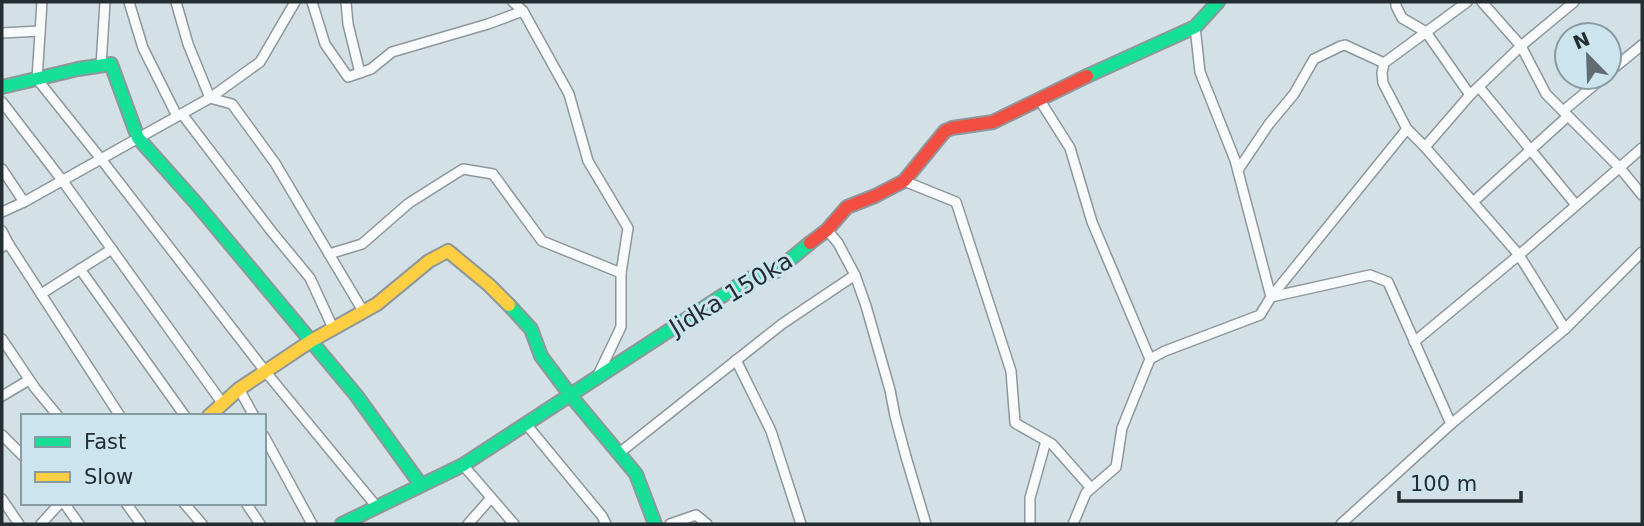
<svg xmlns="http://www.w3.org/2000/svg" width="1644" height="526" font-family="'DejaVu Sans',sans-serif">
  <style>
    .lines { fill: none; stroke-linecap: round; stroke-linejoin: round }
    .street-casing { stroke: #8e979c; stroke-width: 12 }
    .fast-casing { stroke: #8e979c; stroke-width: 16 }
    .slow-casing { stroke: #8e979c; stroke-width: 16 }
    .jam-casing { stroke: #8e979c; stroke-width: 16 }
    .street { stroke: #f8fafb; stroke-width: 9 }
    .fast { stroke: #16e098; stroke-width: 12 }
    .slow { stroke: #ffcf43; stroke-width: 12 }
    .jam { stroke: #f24e42; stroke-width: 12 }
    .labels { text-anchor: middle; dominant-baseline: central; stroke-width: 6; stroke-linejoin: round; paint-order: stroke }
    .street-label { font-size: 24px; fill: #242e32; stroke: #cbe4ee }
  </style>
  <rect width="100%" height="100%" fill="#d3e0e6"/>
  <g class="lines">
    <!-- street casing -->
    <g class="street-casing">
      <g id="street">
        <path d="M 42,2 L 37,79 L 101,159 L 265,371 L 377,507"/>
        <path d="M 129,2 L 143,48 L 177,116"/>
        <path d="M 176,2 L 188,44 L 210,98 L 232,104 L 275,163 L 363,311"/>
        <path d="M 312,2 L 325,44 L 348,77 L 371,69 L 392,52 L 488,24 L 523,11"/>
        <path d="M 346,2 L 348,24 L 360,73"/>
        <path d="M 513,2 L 523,11 L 569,94 L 588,161 L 628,228 L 621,273 L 621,327 L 597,377"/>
        <path d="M 1396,2 L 1396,6 L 1402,18 L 1426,32 L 1470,95"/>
        <path d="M 1467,2 L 1384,63 L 1382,73 L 1383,83 L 1407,129 L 1425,147 L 1519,255 L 1565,329"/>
        <path d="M 1482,2 L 1521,46 L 1546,94 L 1620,168 L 1642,195"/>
        <path d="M 2,33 L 40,31"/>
        <path d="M 101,66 L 105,2"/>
        <path d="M 1609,72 L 1642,45"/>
        <path d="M 1479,87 L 1576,205"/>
        <path d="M 1039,99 L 1070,148 L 1092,222 L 1150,359 L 1122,428 L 1116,467 L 1086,493 L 1073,524"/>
        <path d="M 2,102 L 62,180 L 223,404"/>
        <path d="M 1563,111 L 1604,77"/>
        <path d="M 182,114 L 272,232 L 310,278 L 333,328"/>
        <path d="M 1425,147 L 1470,95 L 1521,46 L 1574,2"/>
        <path d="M 2,169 L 24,202"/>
        <path d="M 1238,170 L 1269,124 L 1294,94 L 1314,59 L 1341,46 L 1345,45 L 1384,63"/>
        <path d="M 904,181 L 956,202 L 1011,371 L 1015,423 L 1052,444 L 1091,488"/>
        <path d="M 1473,202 L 1568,116"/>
        <path d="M 2,212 L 24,202 L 210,98 L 260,62 L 295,2"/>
        <path d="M 827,230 L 838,243 L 855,275 L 866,306 L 890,390 L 895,416 L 906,457 L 926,524"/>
        <path d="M 2,231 L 8,243 L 2,247"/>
        <path d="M 8,243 L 120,416"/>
        <path d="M 329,254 L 362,244 L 409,203 L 463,169 L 493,174 L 542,241 L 621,273"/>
        <path d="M 80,269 L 185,416"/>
        <path d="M 41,294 L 112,249"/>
        <path d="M 1271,297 L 1370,275 L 1388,282 L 1451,424"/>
        <path d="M 1271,297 L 1407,129"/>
        <path d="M 2,339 L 35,388 L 58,416"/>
        <path d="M 1414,342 L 1519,255 L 1642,148"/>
        <path d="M 1150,359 L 1165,351 L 1260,315 L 1271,297 L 1235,160 L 1200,72 L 1195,27"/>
        <path d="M 736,360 L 771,431 L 801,524"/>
        <path d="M 239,389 L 254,416"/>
        <path d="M 2,396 L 29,380"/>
        <path d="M 526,424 L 602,516 L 606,524"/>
        <path d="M 2,435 L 23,456"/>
        <path d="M 264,436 L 312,524"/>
        <path d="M 618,454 L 782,324 L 855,275"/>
        <path d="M 463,465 L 514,524"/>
        <path d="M 2,499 L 19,524"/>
        <path d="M 64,503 L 79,524"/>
        <path d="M 126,503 L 141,524"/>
        <path d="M 184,503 L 202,524"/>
        <path d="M 246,503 L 260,524"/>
        <path d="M 41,524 L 60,503"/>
        <path d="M 468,524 L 491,498"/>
        <path d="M 670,524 L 696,515 L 707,524"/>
        <path d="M 1030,524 L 1030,498 L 1046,441"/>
        <path d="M 1341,524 L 1451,424 L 1565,329 L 1642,252"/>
      </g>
    </g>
    <!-- fast casing -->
    <g class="fast-casing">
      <g id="fast">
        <path d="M 1087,76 L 1195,27 L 1218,2"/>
        <path d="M 2,87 L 78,69 L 111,64 L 138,138 L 195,202 L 356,395 L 421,485"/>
        <path d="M 509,305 L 531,329 L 541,356 L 571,396 L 636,474 L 655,524"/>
        <path d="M 342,524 L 463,465 L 748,279 L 776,271 L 810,243"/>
      </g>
    </g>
    <!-- slow casing -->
    <g class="slow-casing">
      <path id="slow" d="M 209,416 L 239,389 L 311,341 L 377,304 L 429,261 L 448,251 L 489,285 L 509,305"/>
    </g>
    <!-- jam casing -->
    <g class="jam-casing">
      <path id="jam" d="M 810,243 L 827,230 L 847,207 L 875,196 L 904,181 L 945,131 L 952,128 L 993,122 L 1087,76"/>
    </g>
    <!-- street -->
    <use href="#street" class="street"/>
    <!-- fast -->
    <use href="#fast" class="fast"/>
    <!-- slow -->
    <use href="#slow" class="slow"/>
    <!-- jam -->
    <use href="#jam" class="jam"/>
  </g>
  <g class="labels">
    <!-- street labels -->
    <g class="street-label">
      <text transform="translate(731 294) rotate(-31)">Jidka 150ka</text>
    </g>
  </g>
  <!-- border -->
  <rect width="1644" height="526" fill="none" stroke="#242e32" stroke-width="7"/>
  <!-- legend -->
  <rect x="21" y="414" width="245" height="91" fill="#cbe4ee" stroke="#889ba3" stroke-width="2"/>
  <rect x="35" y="437" width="35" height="10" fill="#16e098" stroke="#889ba3" stroke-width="2"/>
  <text x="84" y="449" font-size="21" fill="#242e32">Fast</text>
  <rect x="35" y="472" width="35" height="10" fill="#ffcf43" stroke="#889ba3" stroke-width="2"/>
  <text x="84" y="484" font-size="21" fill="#242e32">Slow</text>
  <!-- north arrow -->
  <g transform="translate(1588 56) rotate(337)"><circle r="33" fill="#cbe4ee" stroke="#889ba3" stroke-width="2"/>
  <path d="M0-5L12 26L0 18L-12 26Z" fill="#616c71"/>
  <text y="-10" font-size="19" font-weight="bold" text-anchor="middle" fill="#242e32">N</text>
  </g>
  <!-- scale -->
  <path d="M1399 491v10h122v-10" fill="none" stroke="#242e32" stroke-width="3.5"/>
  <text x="1410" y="491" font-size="21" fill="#242e32" stroke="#cbe4ee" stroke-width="5" paint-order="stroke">100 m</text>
</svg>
